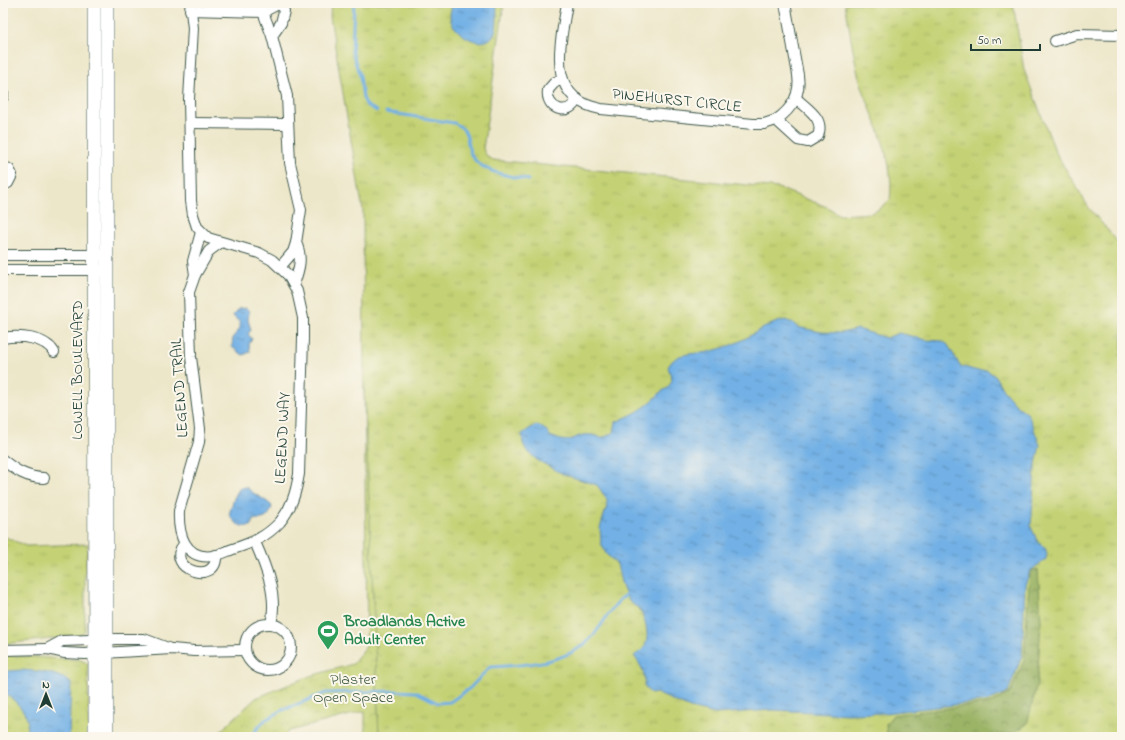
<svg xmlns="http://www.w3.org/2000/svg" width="1125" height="740" font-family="'Indie Flower',sans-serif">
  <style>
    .grass { fill: url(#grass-tufts); stroke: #728854 }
    .forest { fill: url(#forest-crowns); stroke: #5d784d }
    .park { fill: url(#park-crowns); stroke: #728854 }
    .water { fill: url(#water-ripples); stroke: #48768c }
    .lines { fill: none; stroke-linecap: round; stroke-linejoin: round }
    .stream { stroke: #72b0e5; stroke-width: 3 }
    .minor-casing { stroke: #3e564a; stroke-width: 12 }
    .major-casing { stroke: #3e564a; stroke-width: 14 }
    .minor { stroke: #fff; stroke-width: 10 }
    .major { stroke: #fff; stroke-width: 13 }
    .labels { text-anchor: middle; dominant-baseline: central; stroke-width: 4; stroke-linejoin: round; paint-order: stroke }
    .street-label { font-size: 16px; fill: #1f3d34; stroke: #fbf7ec }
    .leisure-label { font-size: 16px; font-weight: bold; fill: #27864d; stroke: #fbf7ec; text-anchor: start }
    .park-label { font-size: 16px; fill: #405b41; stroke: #fbf7ec }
  </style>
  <defs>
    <pattern id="grass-tufts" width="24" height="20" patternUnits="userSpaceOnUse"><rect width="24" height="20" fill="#c4d274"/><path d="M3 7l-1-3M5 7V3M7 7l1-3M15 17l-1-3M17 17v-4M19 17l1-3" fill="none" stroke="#a8b565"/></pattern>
    <pattern id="forest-crowns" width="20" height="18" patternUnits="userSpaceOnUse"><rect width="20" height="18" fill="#9bb466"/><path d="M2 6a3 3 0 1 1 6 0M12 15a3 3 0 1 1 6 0" fill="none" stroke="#7e9455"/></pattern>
    <pattern id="park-crowns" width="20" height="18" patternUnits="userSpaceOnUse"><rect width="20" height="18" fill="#c4d274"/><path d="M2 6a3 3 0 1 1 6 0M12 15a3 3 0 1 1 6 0" fill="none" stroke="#a8b565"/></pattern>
    <pattern id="water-ripples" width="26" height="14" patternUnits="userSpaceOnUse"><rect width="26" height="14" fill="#72b0e5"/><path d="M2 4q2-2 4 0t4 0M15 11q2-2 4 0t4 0" fill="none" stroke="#5d90ba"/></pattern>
  </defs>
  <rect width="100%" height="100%" fill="#fbf7ec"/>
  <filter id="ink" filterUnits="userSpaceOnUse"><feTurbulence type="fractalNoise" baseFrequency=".025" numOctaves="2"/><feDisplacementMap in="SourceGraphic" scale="8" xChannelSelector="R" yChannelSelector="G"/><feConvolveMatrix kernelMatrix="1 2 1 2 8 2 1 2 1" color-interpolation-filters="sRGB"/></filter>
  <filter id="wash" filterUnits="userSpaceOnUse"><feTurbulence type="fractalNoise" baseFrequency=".012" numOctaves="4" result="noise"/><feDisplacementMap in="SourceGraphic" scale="16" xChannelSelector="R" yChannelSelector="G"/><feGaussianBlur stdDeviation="0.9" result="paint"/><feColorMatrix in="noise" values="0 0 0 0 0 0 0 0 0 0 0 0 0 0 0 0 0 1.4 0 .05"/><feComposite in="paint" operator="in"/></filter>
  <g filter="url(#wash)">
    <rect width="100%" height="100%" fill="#ede7ca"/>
    <!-- grass -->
    <g class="grass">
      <path d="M 331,3 L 504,3 L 483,149 L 487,157 L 493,160 L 778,188 L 827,207 L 840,215 L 871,213 L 878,210 L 890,200 C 896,155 868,112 857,70 C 852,48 849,25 845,3 L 1013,3 L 1024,70 L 1056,153 L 1089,208 L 1122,247 L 1122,737 L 379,737 L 364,386 L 363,211 L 330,17 Z"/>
      <path d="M 3,536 L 26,546 L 88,544 L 85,576 L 85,631 L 78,636 L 3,644 Z"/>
      <path d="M 3,655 L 81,660 L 88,664 L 89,737 L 3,737 Z"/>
    </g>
    <!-- forest -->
    <path class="forest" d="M 1038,569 L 1041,621 L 1037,684 L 1027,724 L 1014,733 L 987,737 L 887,737 L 886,724 L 893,715 L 990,703 L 1010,693 L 1024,660 L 1030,571 Z"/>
    <!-- park -->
    <path class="park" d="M 364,386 L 379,737 L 365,737 L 365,711 L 289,731 L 283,737 L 214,737 L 256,698 L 310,676 L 353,664 L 367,645 Z"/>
    <!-- water -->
    <g class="water">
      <path d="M 453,3 L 497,3 C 496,13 499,24 494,34 C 485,52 456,35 451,21 C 449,15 451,9 453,3 Z"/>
      <path d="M 245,308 L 249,311 L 248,320 L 251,330 L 248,334 L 252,339 L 249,344 L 250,352 L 243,355 L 232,347 L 233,337 L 239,330 L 240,322 L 233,316 L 238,309 Z"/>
      <path d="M 785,320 L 793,323 L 797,327 L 821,332 L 841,333 L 858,329 L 886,338 L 899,333 L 926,340 L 943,341 L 948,345 L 960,366 L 978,371 L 987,370 L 995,376 L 1003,390 L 1015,404 L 1028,414 L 1040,445 L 1035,469 L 1031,527 L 1038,542 L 1045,548 L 1047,553 L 1046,559 L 1030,571 L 1025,585 L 1022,656 L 1008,692 L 988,701 L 885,713 L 848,714 L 773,710 L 715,714 L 690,708 L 656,693 L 651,694 L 644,686 C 646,674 641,665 634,656 C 636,654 640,652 642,650 C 652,640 645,618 639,608 C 623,602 620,577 617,564 L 606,554 L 601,543 L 600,528 L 607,506 L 607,500 L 600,489 L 597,485 L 563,474 L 537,460 L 526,450 L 523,443 L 522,434 L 532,427 L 538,425 L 547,431 L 550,436 C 556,438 563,442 569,440 C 575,439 578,435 584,435 C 600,433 597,443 614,432 L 616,422 C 633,414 644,410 658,395 C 665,387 667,392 672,380 L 668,367 C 678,349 695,356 712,351 C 723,348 736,344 746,338 C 759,331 770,323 785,320 Z"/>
      <path d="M 246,487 C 254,495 264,498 272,506 C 269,518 265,520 254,519 L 251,526 C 239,528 235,523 229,514 C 234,502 232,499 240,488 Z"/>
      <path d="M 21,670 C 39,671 57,672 71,683 L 69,737 L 21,737 C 40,720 14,701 3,690 L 3,674 L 8,671 Z"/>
    </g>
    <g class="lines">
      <!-- stream -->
      <g class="stream">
        <path d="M 354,3 L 352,52 L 360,76 L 363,98 L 367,106 L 377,111"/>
        <path d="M 386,112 L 454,123 C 473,132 464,142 472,156 C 482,173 511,176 528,180"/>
        <path d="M 250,737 L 265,720 L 283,710 L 326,693 L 395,691 L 416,692 L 438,703 L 450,702 L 470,688 L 490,667 C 524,665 567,664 591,638 C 605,623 610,606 628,593"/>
      </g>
    </g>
  </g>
  <g filter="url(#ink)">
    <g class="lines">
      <!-- minor casing -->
      <g class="minor-casing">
        <g id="minor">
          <path d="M 190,3 L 193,28 L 189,99 L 191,201 L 193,215 L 197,227 L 208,238 L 259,253 L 272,260 L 288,275 L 297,291 L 303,318 L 303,338 L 299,474 C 296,492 292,507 280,522 C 266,537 252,543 233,549 C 227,551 220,555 213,556 C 184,560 178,533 179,511 L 199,442 L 200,429 L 191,357 L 189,292 L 195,275 L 209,251 L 220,243"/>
          <path d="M 567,3 C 561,43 544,99 601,109 L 753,124 L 764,124 L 776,120 L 798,140 L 808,142 L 818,136 C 825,118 807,109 796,98"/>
          <path d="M 190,10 L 263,12 L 280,3"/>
          <path d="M 263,12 L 272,36 L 287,96 L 290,163 L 301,210 L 296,243"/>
          <path d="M 272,36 L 281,23 L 284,11 L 280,3"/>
          <path d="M 1055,41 L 1077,34 L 1122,35"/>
          <path d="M 3,80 L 3,97"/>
          <path d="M 563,80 L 555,82 L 548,90 C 545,109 569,118 577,99"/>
          <path d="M 776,120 C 792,109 801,95 798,75 L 785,3"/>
          <path d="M 190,123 L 288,124"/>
          <path d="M 3,166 L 9,169 L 12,175 L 8,183 L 3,185"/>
          <path d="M 3,255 L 100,255"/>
          <path d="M 281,266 L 293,252 L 296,243 C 303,257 299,270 294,284"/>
          <path d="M 3,270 L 101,270"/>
          <path d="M 195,275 L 193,261 L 201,232"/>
          <path d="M 3,338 C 19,335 45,337 54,352"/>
          <path d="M 3,460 C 15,470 27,478 44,478"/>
          <path d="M 255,542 C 266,567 278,596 271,624"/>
          <path d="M 184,544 C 163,569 218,587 216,555"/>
          <circle cx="268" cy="647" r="23"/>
          <path d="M 47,649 L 62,641 L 117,639 L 144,639 L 168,648"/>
          <path d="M 3,650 L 47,649 L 64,653 L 85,654 L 172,649 L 194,651 L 244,650"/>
        </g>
      </g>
      <!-- major casing -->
      <g class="major-casing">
        <g id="major">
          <path d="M 94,3 L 95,737"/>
          <path d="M 107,3 L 107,737"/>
        </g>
      </g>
      <!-- minor -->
      <use href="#minor" class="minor"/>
      <!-- major -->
      <use href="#major" class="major"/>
    </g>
  </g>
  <!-- icons -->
  <defs>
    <g id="stadium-pin" transform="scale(1.15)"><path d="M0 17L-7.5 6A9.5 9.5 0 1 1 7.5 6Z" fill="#2e9e5b" stroke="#fbf7ec"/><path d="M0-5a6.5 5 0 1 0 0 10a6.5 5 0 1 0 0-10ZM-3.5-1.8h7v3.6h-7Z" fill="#fff"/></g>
  </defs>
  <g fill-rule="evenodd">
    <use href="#stadium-pin" x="328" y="631"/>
  </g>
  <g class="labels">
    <!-- street labels -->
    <g class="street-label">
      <text transform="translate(677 101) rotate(6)">PINEHURST CIRCLE</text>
      <text transform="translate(78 370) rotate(-90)">LOWELL BOULEVARD</text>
      <text transform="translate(180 388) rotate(-94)">LEGEND TRAIL</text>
      <text transform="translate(283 438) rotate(-87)">LEGEND WAY</text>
    </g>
    <!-- leisure labels -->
    <g class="leisure-label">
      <text x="344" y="622">Broadlands Active<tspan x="344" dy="18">Adult Center</tspan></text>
    </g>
    <!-- park labels -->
    <g class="park-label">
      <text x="353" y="680">Plaster<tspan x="353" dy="18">Open Space</tspan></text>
    </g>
  </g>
  <!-- margin -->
  <rect width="1125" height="740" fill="none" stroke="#fbf7ec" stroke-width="16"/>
  <!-- north arrow -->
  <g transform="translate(46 694)" stroke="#fbf7ec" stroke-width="3" paint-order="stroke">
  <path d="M0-3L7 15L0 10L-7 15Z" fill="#1f3d34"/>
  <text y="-6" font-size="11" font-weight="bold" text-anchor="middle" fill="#1f3d34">N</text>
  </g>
  <!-- scale -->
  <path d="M971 44v6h69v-6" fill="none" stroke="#1f3d34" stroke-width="2"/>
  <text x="977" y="44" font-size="12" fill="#1f3d34" stroke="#fbf7ec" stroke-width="3" paint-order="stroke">50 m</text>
</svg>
